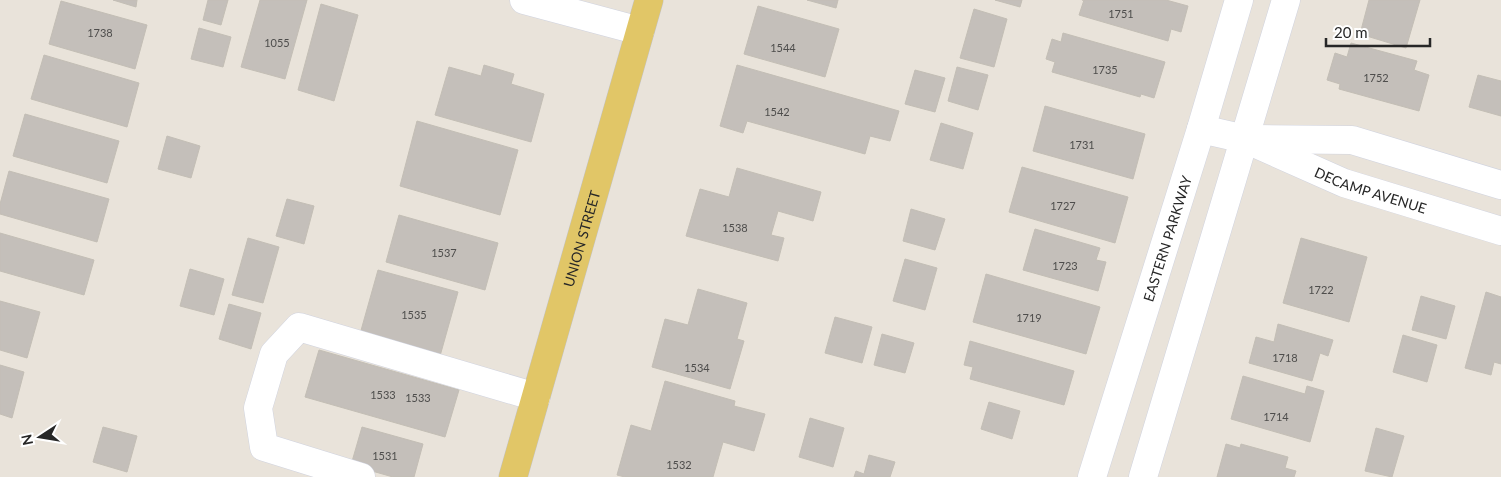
<svg xmlns="http://www.w3.org/2000/svg" width="1501" height="477" font-family="Lato,sans-serif">
  <style>
    .building { fill: #c4bfba; stroke: #c3beb5 }
    .lines { fill: none; stroke-linecap: round; stroke-linejoin: round }
    .minor-casing { stroke: #d0d3df; stroke-width: 29 }
    .major-casing { stroke: #c3c3c3; stroke-width: 29 }
    .minor { stroke: #fff; stroke-width: 28 }
    .major { stroke: #e1c667; stroke-width: 28 }
    .labels { text-anchor: middle; dominant-baseline: central; stroke-width: 4; stroke-linejoin: round; paint-order: stroke }
    .number-label { font-size: 11px; fill: #4e4d4c }
    .street-label { font-size: 14px; fill: #272727; stroke: #fff }
  </style>
  <rect width="100%" height="100%" fill="#e9e3da"/>
  <!-- building -->
  <g class="building">
    <path d="M 113,0 L 137,0 L 136,7 Z"/>
    <path d="M 208,0 L 228,0 L 221,25 L 203,20 Z"/>
    <path d="M 260,0 L 307,0 L 285,79 L 241,67 Z"/>
    <path d="M 807,0 L 838,0 L 836,8 Z"/>
    <path d="M 995,0 L 1022,0 L 1020,7 Z"/>
    <path d="M 1082,0 L 1166,0 L 1188,6 L 1181,32 L 1171,29 L 1168,41 L 1079,15 L 1084,0 Z"/>
    <path d="M 1369,0 L 1420,0 L 1406,48 L 1360,34 Z"/>
    <path d="M 61,1 L 147,25 L 135,69 L 49,44 Z"/>
    <path d="M 321,4 L 358,15 L 334,101 L 298,90 Z"/>
    <path d="M 758,6 L 839,29 L 825,77 L 744,54 Z"/>
    <path d="M 974,9 L 1007,19 L 994,67 L 960,58 Z"/>
    <path d="M 199,28 L 231,37 L 223,67 L 191,59 Z"/>
    <path d="M 1063,33 L 1165,62 L 1154,98 L 1141,94 L 1140,97 L 1052,72 L 1055,62 L 1046,59 L 1052,39 L 1061,42 Z"/>
    <path d="M 1351,43 L 1417,61 L 1414,70 L 1429,75 L 1419,111 L 1339,89 L 1340,84 L 1327,80 L 1335,53 L 1347,57 Z"/>
    <path d="M 44,55 L 139,83 L 127,127 L 31,99 Z"/>
    <path d="M 484,65 L 514,74 L 511,84 L 544,94 L 531,142 L 435,115 L 449,67 L 481,76 Z"/>
    <path d="M 737,65 L 899,111 L 890,141 L 870,136 L 865,154 L 747,121 L 743,133 L 720,126 Z"/>
    <path d="M 957,67 L 988,75 L 978,110 L 948,101 Z"/>
    <path d="M 915,70 L 945,78 L 935,112 L 905,104 Z"/>
    <path d="M 1478,75 L 1501,81 L 1501,116 L 1469,107 Z"/>
    <path d="M 1045,106 L 1145,134 L 1133,179 L 1033,151 Z"/>
    <path d="M 25,114 L 119,141 L 107,183 L 13,156 Z"/>
    <path d="M 417,121 L 518,150 L 500,215 L 400,186 Z"/>
    <path d="M 941,123 L 973,133 L 963,169 L 930,160 Z"/>
    <path d="M 167,136 L 200,146 L 191,178 L 158,169 Z"/>
    <path d="M 1022,167 L 1128,197 L 1115,243 L 1009,212 Z"/>
    <path d="M 737,168 L 821,192 L 813,221 L 778,211 L 771,235 L 784,238 L 778,261 L 686,236 L 700,189 L 729,197 Z"/>
    <path d="M 9,171 L 109,199 L 97,242 L 0,214 L 0,204 Z"/>
    <path d="M 287,199 L 314,206 L 304,244 L 276,236 Z"/>
    <path d="M 911,209 L 945,219 L 935,250 L 903,241 Z"/>
    <path d="M 399,215 L 498,243 L 485,290 L 386,262 Z"/>
    <path d="M 1035,229 L 1100,248 L 1096,260 L 1106,262 L 1098,291 L 1023,270 Z"/>
    <path d="M 0,233 L 94,260 L 84,295 L 0,271 Z"/>
    <path d="M 248,238 L 279,247 L 263,303 L 232,295 Z"/>
    <path d="M 1301,238 L 1367,257 L 1349,322 L 1283,303 Z"/>
    <path d="M 905,259 L 937,268 L 925,310 L 893,301 Z"/>
    <path d="M 190,269 L 224,279 L 214,315 L 180,306 Z"/>
    <path d="M 378,270 L 458,292 L 440,356 L 360,334 Z"/>
    <path d="M 986,274 L 1100,307 L 1086,354 L 973,322 Z"/>
    <path d="M 698,289 L 747,303 L 737,339 L 744,341 L 730,389 L 652,367 L 665,319 L 688,325 Z"/>
    <path d="M 1486,292 L 1501,297 L 1501,364 L 1494,362 L 1491,375 L 1465,368 Z"/>
    <path d="M 1421,296 L 1455,306 L 1446,339 L 1412,330 Z"/>
    <path d="M 0,301 L 40,312 L 27,358 L 0,350 Z"/>
    <path d="M 229,304 L 261,313 L 251,349 L 219,339 Z"/>
    <path d="M 835,317 L 872,327 L 862,363 L 825,353 Z"/>
    <path d="M 1278,324 L 1333,340 L 1328,356 L 1320,353 L 1312,381 L 1249,363 L 1256,337 L 1274,342 Z"/>
    <path d="M 882,334 L 914,343 L 905,373 L 874,365 Z"/>
    <path d="M 1403,335 L 1437,345 L 1427,382 L 1393,372 Z"/>
    <path d="M 970,341 L 1074,371 L 1064,405 L 970,379 L 973,367 L 964,365 Z"/>
    <path d="M 319,350 L 459,390 L 445,437 L 305,397 Z"/>
    <path d="M 0,365 L 24,372 L 12,418 L 0,414 Z"/>
    <path d="M 1243,376 L 1305,394 L 1307,386 L 1324,391 L 1310,442 L 1231,419 Z"/>
    <path d="M 665,381 L 735,401 L 734,406 L 765,414 L 754,451 L 723,442 L 713,477 L 625,477 L 617,475 L 631,425 L 651,431 Z"/>
    <path d="M 989,402 L 1020,411 L 1012,439 L 981,429 Z"/>
    <path d="M 810,418 L 844,428 L 833,467 L 799,457 Z"/>
    <path d="M 103,427 L 137,436 L 127,472 L 93,462 Z"/>
    <path d="M 362,427 L 423,444 L 414,477 L 393,477 L 351,465 Z"/>
    <path d="M 1376,428 L 1404,436 L 1392,477 L 1365,471 Z"/>
    <path d="M 1226,444 L 1240,448 L 1241,444 L 1288,457 L 1285,468 L 1296,471 L 1294,477 L 1217,477 Z"/>
    <path d="M 869,455 L 895,462 L 890,477 L 854,477 L 856,471 L 864,474 Z"/>
  </g>
  <g class="lines">
    <!-- minor casing -->
    <g class="minor-casing">
      <g id="minor">
        <path d="M 524,0 L 640,31"/>
        <path id="s1" d="M 1201,129 L 1245,139 L 1344,183 L 1501,231"/>
        <path d="M 1256,139 L 1352,140 L 1501,185"/>
        <path d="M 361,477 L 264,447 L 258,408 L 274,354 L 299,327 L 536,397"/>
        <path id="s2" d="M 1092,477 L 1201,129 L 1239,0"/>
        <path d="M 1143,477 L 1286,0"/>
      </g>
    </g>
    <!-- major casing -->
    <g class="major-casing">
      <g id="major">
        <path id="s3" d="M 513,477 L 649,0"/>
      </g>
    </g>
    <!-- minor -->
    <use href="#minor" class="minor"/>
    <!-- major -->
    <use href="#major" class="major"/>
  </g>
  <g class="labels">
    <!-- number labels -->
    <g class="number-label">
      <text x="1121" y="13">1751</text>
      <text x="100" y="32">1738</text>
      <text x="277" y="42">1055</text>
      <text x="783" y="47">1544</text>
      <text x="1105" y="69">1735</text>
      <text x="1376" y="77">1752</text>
      <text x="777" y="111">1542</text>
      <text x="1082" y="144">1731</text>
      <text x="1063" y="205">1727</text>
      <text x="735" y="227">1538</text>
      <text x="444" y="252">1537</text>
      <text x="1065" y="265">1723</text>
      <text x="1321" y="289">1722</text>
      <text x="414" y="314">1535</text>
      <text x="1029" y="317">1719</text>
      <text x="1285" y="357">1718</text>
      <text x="697" y="367">1534</text>
      <text x="383" y="394">1533</text>
      <text x="418" y="397">1533</text>
      <text x="1276" y="416">1714</text>
      <text x="385" y="455">1531</text>
      <text x="679" y="464">1532</text>
    </g>
    <!-- street labels -->
    <g class="street-label">
      <text stroke="none"><textPath href="#s1" startOffset="181">DECAMP AVENUE</textPath></text>
      <text stroke="none"><textPath href="#s3" startOffset="248">UNION STREET</textPath></text>
      <text stroke="none"><textPath href="#s2" startOffset="250">EASTERN PARKWAY</textPath></text>
    </g>
  </g>
  <!-- north arrow -->
  <g transform="translate(40 437) rotate(258)" stroke="#ffffff" stroke-width="4" paint-order="stroke">
  <path d="M0-4L9 19L0 12L-9 19Z" fill="#272727"/>
  <text y="-8" font-size="14" font-weight="bold" text-anchor="middle" fill="#272727">N</text>
  </g>
  <!-- scale -->
  <path d="M1326 38v8h104v-8" fill="none" stroke="#272727" stroke-width="2.5"/>
  <text x="1334" y="38" font-size="15" fill="#272727" stroke="#ffffff" stroke-width="4" paint-order="stroke">20 m</text>
</svg>
